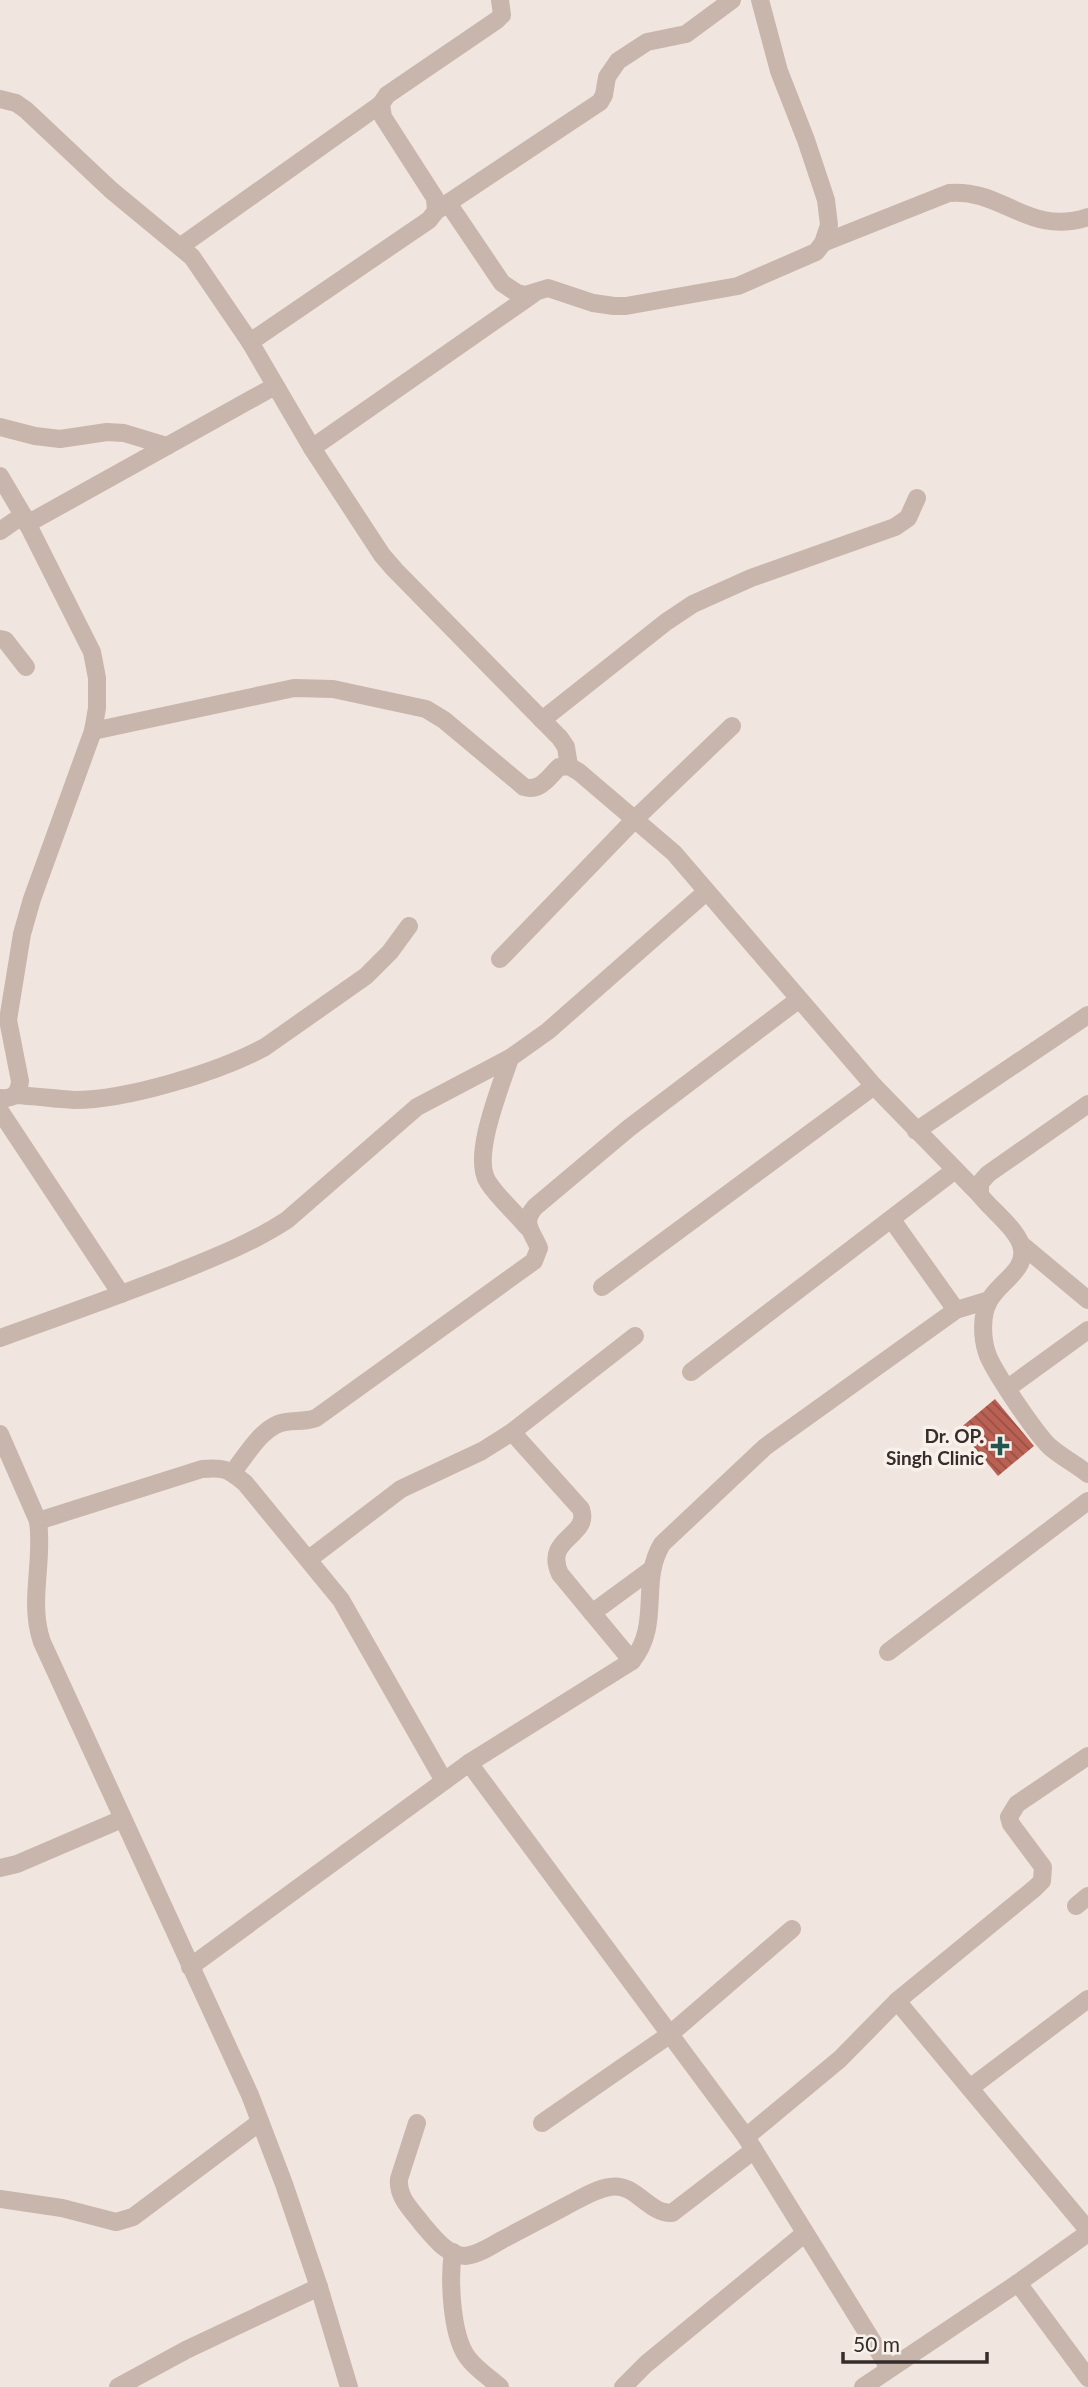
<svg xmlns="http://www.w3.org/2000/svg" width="1088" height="2387" font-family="Lato,sans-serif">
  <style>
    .building { fill: url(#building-back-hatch) }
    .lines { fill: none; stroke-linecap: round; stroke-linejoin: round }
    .minor { stroke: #c8b5ac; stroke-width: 18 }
    .tertiary { stroke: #c8b5ac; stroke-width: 18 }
    .poi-dot { fill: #235452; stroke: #f8f1eb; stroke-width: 2.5 }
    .labels { text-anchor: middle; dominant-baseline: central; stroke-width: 7; stroke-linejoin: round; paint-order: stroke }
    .poi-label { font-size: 19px; font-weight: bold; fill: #362d2a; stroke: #f8f1eb; text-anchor: end }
  </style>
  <defs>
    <pattern id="building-back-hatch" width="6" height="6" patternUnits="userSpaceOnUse" patternTransform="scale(1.75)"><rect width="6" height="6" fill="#ba6153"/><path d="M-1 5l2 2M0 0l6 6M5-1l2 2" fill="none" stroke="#985045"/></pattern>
  </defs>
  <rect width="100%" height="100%" fill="#f0e6df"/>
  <!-- building -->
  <path class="building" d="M 995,1399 L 1034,1446 L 998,1476 L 959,1429 Z"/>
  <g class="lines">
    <!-- minor -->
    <g class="minor">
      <path d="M 0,99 L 16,103 L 26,110 L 111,190 L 192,257 L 250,342 L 312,448 L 382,555 L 395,570 L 560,738 L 566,747 L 569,766"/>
      <path d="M 448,203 L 502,283 L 517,293 L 525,295 L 548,288 L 593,303 L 614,306 L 626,306 L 738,286 L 816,252 L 823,243 L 829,225 L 826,200 L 806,140 L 779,71 L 760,0"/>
      <path d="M 439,209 L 600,102 L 604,95 L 607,77 L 618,61 L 647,42 L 686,34 L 732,0"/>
      <path d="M 823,243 L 949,193 C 1002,188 1029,237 1088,217"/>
      <path d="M 181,246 L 381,104"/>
      <path d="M 250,342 L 429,220 L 436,211 L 435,198 L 383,117 L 381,104 L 387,95 L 497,20 L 502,15 L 500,0"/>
      <path d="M 0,427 L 35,436 L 60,439 L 107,432 L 124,433 L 167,446"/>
      <path d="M 312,448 L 533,294"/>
      <path d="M 0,476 L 23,515 L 92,652 L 97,678 L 97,708 L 93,731 L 32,899 L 22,934 L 8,1020 L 20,1081 C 19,1094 13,1099 0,1098"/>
      <path d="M 27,524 L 275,386"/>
      <path d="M 0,531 L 23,515"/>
      <path d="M 0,639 L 5,640 L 26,667"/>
      <path d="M 542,720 L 666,622 L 693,604 L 751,578 L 895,527 L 908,518 L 917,498"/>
      <path d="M 93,731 L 294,688 L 333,689 L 426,709 L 444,720 L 524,787 C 540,792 549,777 559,767 L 569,766 L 579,772 L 674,853 L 874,1086 L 980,1195"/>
      <path d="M 500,959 L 635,819 L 732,726"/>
      <path d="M 510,1058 C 501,1086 471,1157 488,1182 C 498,1198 515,1212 527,1227"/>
      <path d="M 15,1095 C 35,1096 55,1099 74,1100 C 127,1100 219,1072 265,1047 L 366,976 L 390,952 L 409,926"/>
      <path d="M 1088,1104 L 988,1174 L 980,1183 L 980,1195 C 991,1210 1020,1231 1022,1249 C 1026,1271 998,1283 989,1301 C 981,1315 982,1338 987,1353 C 993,1371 1035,1432 1049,1446 C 1061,1457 1076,1464 1088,1474"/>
      <path d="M 0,1111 L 121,1294"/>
      <path d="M 916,1131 L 1088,1015"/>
      <path d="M 892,1220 L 956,1310"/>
      <path d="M 1022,1245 L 1088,1300"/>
      <path d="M 602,1287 L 874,1086"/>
      <path d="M 0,1338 C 59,1317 118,1296 176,1273 C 215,1257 252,1243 287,1220 L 417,1107 L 510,1058 L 548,1031 L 706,892"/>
      <path d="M 691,1372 L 955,1170"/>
      <path d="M 1008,1388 L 1088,1330"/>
      <path d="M 512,1432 L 581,1509 C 591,1537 543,1537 560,1574 L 632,1661"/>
      <path d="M 0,1434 L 38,1521 C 44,1562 28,1602 42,1642 L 250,2095 L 284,2184 L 319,2287 L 349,2387"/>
      <path d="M 233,1472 C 245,1457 259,1432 278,1424 C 290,1419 303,1423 316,1418 L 534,1261 L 539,1248 C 532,1231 521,1223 535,1207 L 629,1128 L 798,1000"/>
      <path d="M 38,1521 L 202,1469 C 224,1467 228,1469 245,1483 L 341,1600 L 444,1781"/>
      <path d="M 309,1559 L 401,1489 L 482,1451 L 512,1432 L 635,1336"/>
      <path d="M 592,1613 L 652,1569"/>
      <path d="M 888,1652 L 1088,1501"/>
      <path d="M 469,1763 L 746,2137 L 889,2368"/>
      <path d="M 0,1868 L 17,1864 L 122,1819"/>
      <path d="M 1076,1906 L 1088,1896"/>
      <path d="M 190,1967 L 469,1763 L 632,1661 C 662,1624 639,1582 662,1544 L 765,1447 L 956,1310 L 989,1300"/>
      <path d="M 897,2001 L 1088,2230"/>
      <path d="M 970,2088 L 1088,1999"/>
      <path d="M 417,2123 L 399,2179 C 397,2198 413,2211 423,2225 C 433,2237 448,2256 465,2256 C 477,2255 490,2247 500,2241 C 522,2229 544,2218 566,2206 C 580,2199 595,2189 610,2187 C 635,2182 648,2214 672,2213 L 754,2150"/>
      <path d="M 542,2123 L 669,2035 L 792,1929"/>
      <path d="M 746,2137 L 840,2059 L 897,2001 L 1035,1888 L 1042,1881 L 1043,1867 L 1011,1824 L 1009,1817 L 1017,1804 L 1088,1756"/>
      <path d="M 0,2199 L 62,2208 L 116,2222 L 133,2217 L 260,2122"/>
      <path d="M 453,2252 C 449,2279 451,2336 468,2358 C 476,2369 490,2378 500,2387"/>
      <path d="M 1018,2283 L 1088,2378"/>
      <path d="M 118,2387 L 186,2350 L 319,2287"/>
      <path d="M 623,2387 L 646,2364 L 804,2234"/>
    </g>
    <!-- tertiary -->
    <path class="tertiary" d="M 863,2387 L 1018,2283 L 1088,2233"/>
  </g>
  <!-- markers -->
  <path class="poi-dot" d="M996.5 1435.5h7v7h7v7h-7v7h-7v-7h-7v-7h7z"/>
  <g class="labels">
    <!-- poi labels -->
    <g class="poi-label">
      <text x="984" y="1435">Dr. OP.<tspan x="984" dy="22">Singh Clinic</tspan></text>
    </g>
  </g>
  <!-- scale -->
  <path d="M843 2352v10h144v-10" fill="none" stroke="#362d2a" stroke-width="3.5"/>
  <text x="853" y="2352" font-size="21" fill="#362d2a" stroke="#f8f1eb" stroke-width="5" paint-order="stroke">50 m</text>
</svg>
